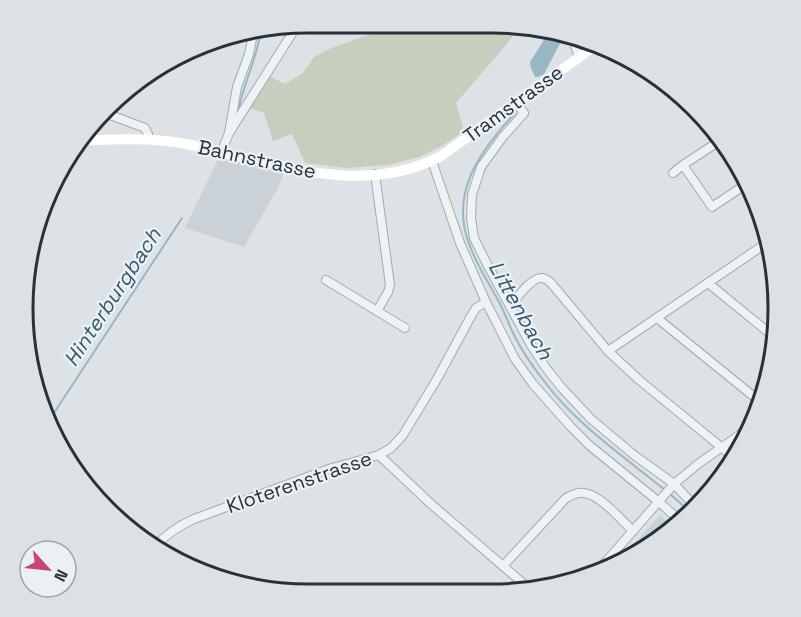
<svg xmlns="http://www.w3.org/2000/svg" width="801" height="617" font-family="'Space Grotesk',sans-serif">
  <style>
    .built { fill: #cad1d7 }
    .green { fill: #c6cfbd }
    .water { fill: #98b7c5 }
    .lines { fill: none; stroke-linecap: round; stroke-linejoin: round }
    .stream { stroke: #98b7c5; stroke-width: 2 }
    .street-casing { stroke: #a2aaaf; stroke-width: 10 }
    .street { stroke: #eef2f4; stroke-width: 8 }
    .secondary { stroke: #fff; stroke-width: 10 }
    .labels { text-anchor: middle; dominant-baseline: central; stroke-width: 4.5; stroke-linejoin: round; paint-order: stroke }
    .street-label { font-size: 20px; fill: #26323b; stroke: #ebf0f4 }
    .water-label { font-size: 21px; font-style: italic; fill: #33596d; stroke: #ebf0f4 }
    .rim { fill: none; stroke: #26323b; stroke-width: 3 }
  </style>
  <rect width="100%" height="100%" fill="#dce2e6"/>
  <!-- built -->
  <g class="built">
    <path d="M 221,153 L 285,168 L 279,186 L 244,247 L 185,228 Z"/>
    <path d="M 660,515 L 672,526 L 651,546 L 622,557 Z"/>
  </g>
  <!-- green -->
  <path class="green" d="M 393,26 L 517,30 L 507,44 L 456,103 L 464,131 L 442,146 L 419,157 L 388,165 L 346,168 L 305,163 L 292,134 L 273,141 L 264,113 L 250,108 L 269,76 L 285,84 L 303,73 L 314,57 L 329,49 Z"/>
  <!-- water -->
  <path class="water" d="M 549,32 L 566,32 L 544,74 L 538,77 L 535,77 L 531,68 L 530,62 Z"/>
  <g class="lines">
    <!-- stream -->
    <g class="stream">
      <path d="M 239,107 C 245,80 258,56 261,29"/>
      <path d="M 515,113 C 481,150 448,193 470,246 C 477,266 489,283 499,302 C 505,313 509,325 514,335 C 522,351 533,367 544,381 C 577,425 623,456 665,490"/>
      <path d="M 48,422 L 182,218"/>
      <path d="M 670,494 L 688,510"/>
    </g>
    <!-- street casing -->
    <g class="street-casing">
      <g id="street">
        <path d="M 577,37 L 575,46 L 579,57"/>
        <path d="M 516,103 L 524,113 L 502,138 L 481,167 L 472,195 L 471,218 L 474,238 L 487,264 L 531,345 L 546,368 L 561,387 L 591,419 L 634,455 L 674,484 L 693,504"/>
        <path d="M 102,112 L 145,128 L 148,134 L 148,140"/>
        <path d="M 229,133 L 298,24"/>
        <path d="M 721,140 L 683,165 L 712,207 L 745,185"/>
        <path d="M 221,153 L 229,133 L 237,87 L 249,54 L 254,30"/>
        <path d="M 432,161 L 460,243 L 486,302 L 515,359 L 533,384 L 570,426 L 589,445 L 659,502 L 678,519"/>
        <path d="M 673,173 L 683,165"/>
        <path d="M 375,174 L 390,285 L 388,292 L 377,311"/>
        <path d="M 326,280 L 405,328"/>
        <path d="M 708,283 L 773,336"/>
        <path d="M 510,306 C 517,298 532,276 543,278 C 546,279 549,281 551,283 L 608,351 L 638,379 L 726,451 L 733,460"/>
        <path d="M 657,318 L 758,400"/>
        <path d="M 608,351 L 768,242"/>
        <path d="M 379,455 L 431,504 L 532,591"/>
        <path d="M 154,548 C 165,535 178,526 194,519 L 332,468 L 379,455 L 391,448 L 403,435 L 437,379 L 470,318 L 476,308 L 486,302"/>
        <path d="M 603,565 L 674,484 L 698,464 L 745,431"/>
        <path d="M 503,566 L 566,498 C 572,495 578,492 584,493 C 601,495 621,520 633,531"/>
      </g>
    </g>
    <!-- street -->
    <use href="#street" class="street"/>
    <!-- secondary -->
    <path class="secondary" d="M 80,140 C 113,140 148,137 181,143 C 264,159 359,200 441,156 L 595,46"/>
  </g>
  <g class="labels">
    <!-- street labels -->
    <g class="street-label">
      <text transform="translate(513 104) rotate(-36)">Tramstrasse</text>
      <text transform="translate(257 159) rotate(12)">Bahnstrasse</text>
      <text transform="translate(299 482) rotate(-19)">Kloterenstrasse</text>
    </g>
    <!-- water labels -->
    <g class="water-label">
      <text transform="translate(112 297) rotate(-57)">Hinterburgbach</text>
      <text transform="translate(521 310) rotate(61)">Littenbach</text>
    </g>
  </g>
  <!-- crop -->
  <path d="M0 0H801V617H0ZM308 33H493A275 275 0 0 1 768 308V309A275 275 0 0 1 493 584H308A275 275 0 0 1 33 309V308A275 275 0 0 1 308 33Z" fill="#dbe1e5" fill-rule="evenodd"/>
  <path class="rim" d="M308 33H493A275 275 0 0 1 768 308V309A275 275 0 0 1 493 584H308A275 275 0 0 1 33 309V308A275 275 0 0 1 308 33Z"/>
  <!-- north arrow -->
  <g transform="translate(48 569) rotate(117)"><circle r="28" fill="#ebf0f4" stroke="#9ca4aa" stroke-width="1.5"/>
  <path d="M0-4.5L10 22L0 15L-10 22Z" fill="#c84473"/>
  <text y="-9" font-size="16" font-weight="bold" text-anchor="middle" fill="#26323b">N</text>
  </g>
</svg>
